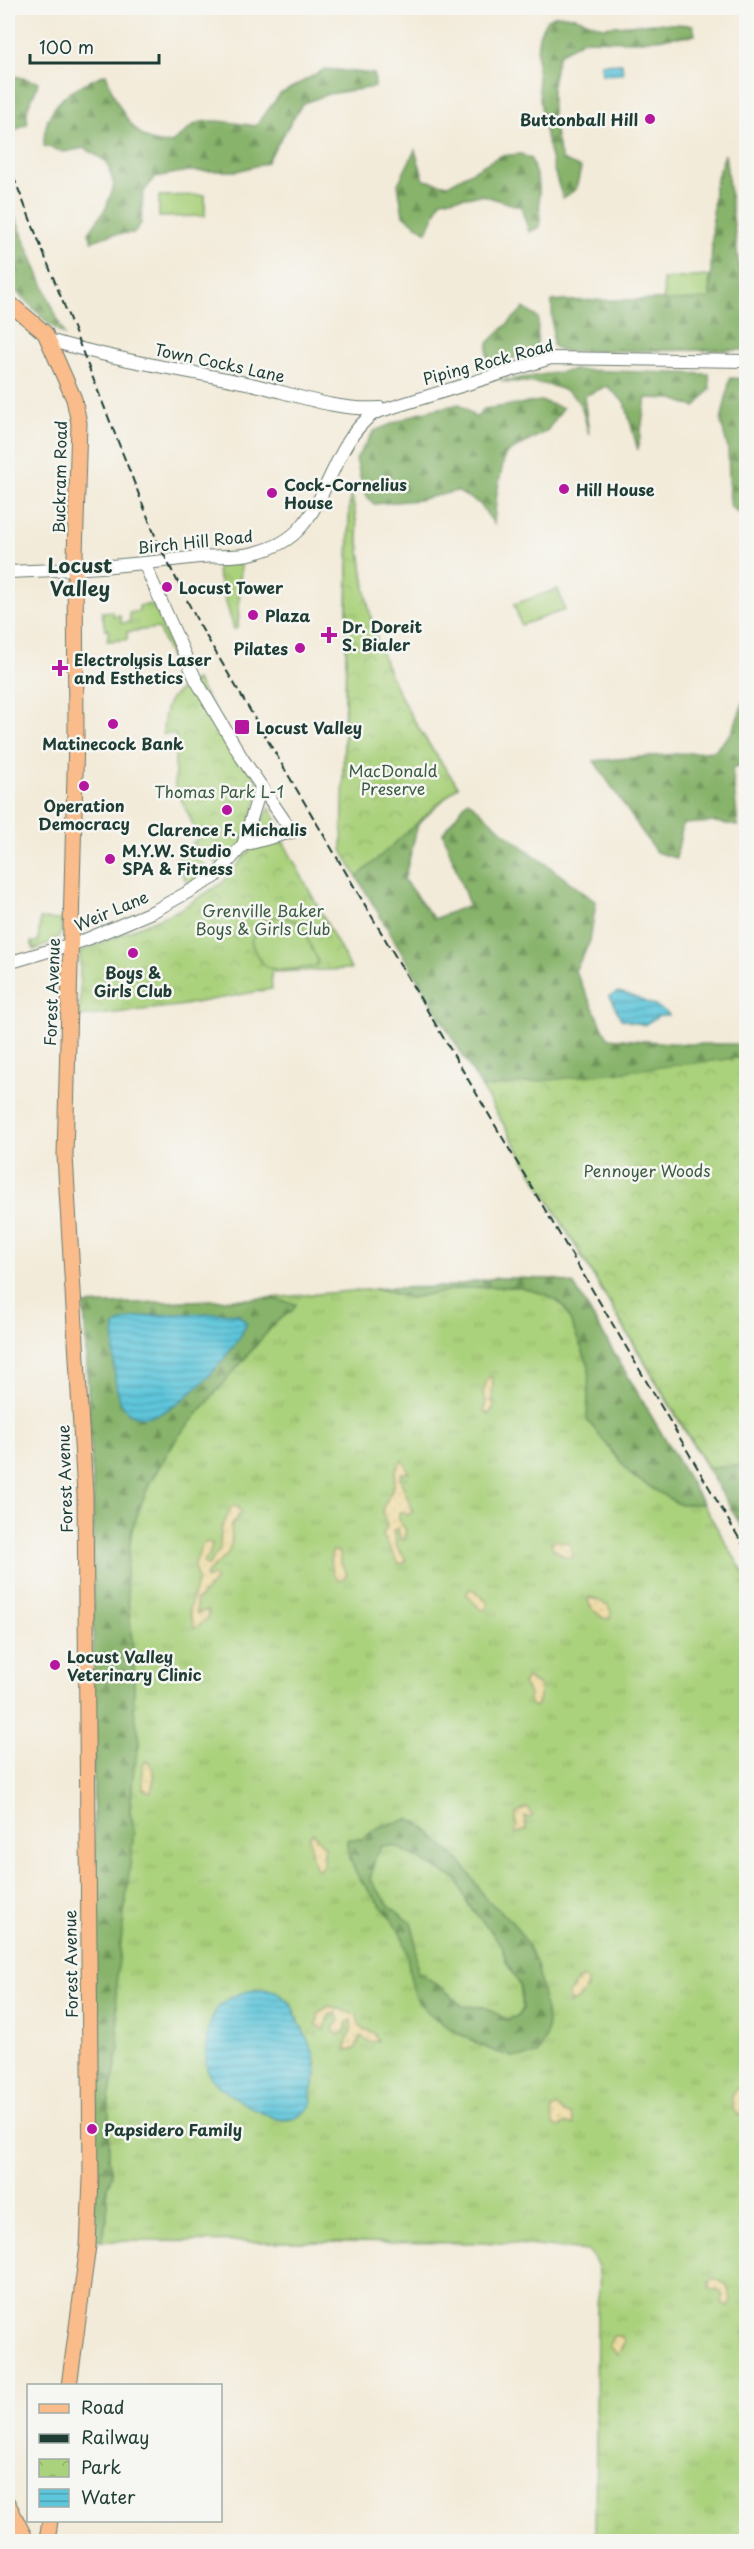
<svg xmlns="http://www.w3.org/2000/svg" width="754" height="2549" font-family="'Playpen Sans',sans-serif">
  <style>
    .grass { fill: url(#grass-tufts); stroke: #648758; stroke-width: 1.5 }
    .forest { fill: url(#forest-firs); stroke: #537850; stroke-width: 1.5; fill-rule: evenodd }
    .sand { fill: url(#sand-dots); stroke: #868c69; stroke-width: 1.5 }
    .park { fill: url(#park-crowns); stroke: #648758; stroke-width: 1.5 }
    .pitch { fill: #aad17b; stroke: #648758; stroke-width: 1.5 }
    .water { fill: url(#water-rules); stroke: #3e8288; stroke-width: 1.5 }
    .lines { fill: none; stroke-linecap: round; stroke-linejoin: round }
    .minor-casing { stroke: #697a6e; stroke-width: 14 }
    .major-casing { stroke: #697a6e; stroke-width: 17 }
    .minor { stroke: #fff; stroke-width: 12 }
    .major { stroke: #fabc8b; stroke-width: 15 }
    .rail { stroke: #1f3d34; stroke-width: 2; stroke-dasharray: 9 4.5; stroke-linecap: butt }
    .poi-dot { fill: #b5179e; stroke: #f6f6f2; stroke-width: 2 }
    .labels { text-anchor: middle; dominant-baseline: central; stroke-width: 5; stroke-linejoin: round; paint-order: stroke }
    .poi-label { font-size: 16px; font-weight: bold; fill: #1f3d34; stroke: #f6f6f2; text-anchor: start }
    .street-label { font-size: 16px; fill: #1f3d34; stroke: #f6f6f2 }
    .park-label { font-size: 16px; fill: #3b5b42; stroke: #f6f6f2 }
    .quarter-label { font-size: 20px; font-weight: bold; fill: #1f3d34; stroke: #f6f6f2 }
  </style>
  <defs>
    <pattern id="grass-tufts" width="24" height="20" patternUnits="userSpaceOnUse" patternTransform="scale(1.5)"><rect width="24" height="20" fill="#aad17b"/><path d="M3 7l-1-3M5 7V3M7 7l1-3M15 17l-1-3M17 17v-4M19 17l1-3" fill="none" stroke="#92b46b"/></pattern>
    <pattern id="forest-firs" width="22" height="20" patternUnits="userSpaceOnUse" patternTransform="scale(1.5)"><rect width="22" height="20" fill="#87b36b"/><path d="M5 1l3.5 6h-7zM16 11l3.5 6h-7z" fill="#6e9359"/></pattern>
    <pattern id="sand-dots" width="8" height="8" patternUnits="userSpaceOnUse" patternTransform="scale(1.5)"><rect width="8" height="8" fill="#eeda9e"/><path d="M2 2h.1M6 6h.1" fill="none" stroke="#ccbc89" stroke-width="1.8" stroke-linecap="round"/></pattern>
    <pattern id="park-crowns" width="20" height="18" patternUnits="userSpaceOnUse" patternTransform="scale(1.5)"><rect width="20" height="18" fill="#aad17b"/><path d="M2 6a3 3 0 1 1 6 0M12 15a3 3 0 1 1 6 0" fill="none" stroke="#92b46b"/></pattern>
    <pattern id="water-rules" width="6" height="5" patternUnits="userSpaceOnUse" patternTransform="scale(1.5)"><rect width="6" height="5" fill="#5ec6db"/><path d="M0 2.5h6" fill="none" stroke="#4da2b2"/></pattern>
  </defs>
  <rect width="100%" height="100%" fill="#f6f6f2"/>
  <filter id="ink" filterUnits="userSpaceOnUse"><feTurbulence type="fractalNoise" baseFrequency=".0167" numOctaves="2"/><feDisplacementMap in="SourceGraphic" scale="12" xChannelSelector="R" yChannelSelector="G"/><feConvolveMatrix kernelMatrix="1 2 1 2 8 2 1 2 1" color-interpolation-filters="sRGB"/></filter>
  <filter id="wash" filterUnits="userSpaceOnUse"><feTurbulence type="fractalNoise" baseFrequency=".008" numOctaves="4" result="noise"/><feDisplacementMap in="SourceGraphic" scale="24" xChannelSelector="R" yChannelSelector="G"/><feGaussianBlur stdDeviation="1.35" result="paint"/><feColorMatrix in="noise" values="0 0 0 0 0 0 0 0 0 0 0 0 0 0 0 0 0 1.4 0 .05"/><feComposite in="paint" operator="in"/></filter>
  <g filter="url(#wash)">
    <rect width="100%" height="100%" fill="#f3ebd9"/>
    <!-- grass -->
    <g class="grass">
      <path d="M 8,261 L 18,270 L 19,294 L 8,284 Z"/>
      <path d="M 241,563 L 238,628 L 234,629 L 217,572 L 219,565 Z"/>
      <path d="M 153,604 L 183,676 L 178,682 L 173,678 L 177,673 L 158,628 L 127,632 L 127,640 L 107,641 L 109,629 L 105,629 L 102,612 L 112,611 L 113,616 L 120,615 L 121,623 L 130,622 L 129,613 L 139,611 L 139,606 Z"/>
      <path d="M 270,808 L 280,827 L 274,832 L 260,834 L 259,825 Z"/>
      <path d="M 495,1278 L 555,1279 L 574,1285 L 746,1577 L 746,2541 L 595,2541 L 597,2304 C 600,2288 603,2261 587,2251 L 508,2243 L 91,2241 L 94,1978 L 93,1496 L 84,1305 L 270,1298 L 387,1288 L 448,1287 Z"/>
    </g>
    <!-- forest -->
    <g class="forest">
      <path d="M 557,15 L 576,17 L 602,27 L 654,23 L 693,25 L 695,35 L 635,41 L 583,40 L 559,54 C 547,90 551,124 562,160 L 581,168 L 576,189 L 563,198 C 549,160 531,76 539,36 C 540,31 544,25 547,19 Z"/>
      <path d="M 8,57 L 14,76 L 38,82 C 35,99 23,105 28,123 L 8,135 Z"/>
      <path d="M 325,69 L 374,74 L 375,87 L 328,94 L 302,104 L 266,163 L 237,171 L 188,171 L 155,177 L 143,193 L 141,223 L 134,233 L 113,234 L 92,241 L 89,232 L 106,208 L 114,185 L 107,162 L 85,148 L 64,152 L 44,146 C 43,104 71,88 106,74 C 114,100 136,149 170,143 C 180,140 187,128 196,124 C 210,117 241,124 256,126 L 280,94 Z"/>
      <path d="M 415,150 L 424,180 L 448,185 L 500,156 L 521,154 L 531,159 L 539,185 L 540,227 L 529,232 L 521,207 L 482,195 L 441,200 L 427,232 L 403,215 L 398,184 Z"/>
      <path d="M 725,154 L 742,290 L 746,296 L 746,350 L 562,351 L 553,346 L 552,301 L 710,299 L 714,187 Z"/>
      <path d="M 8,200 L 64,335 L 48,323 L 19,294 L 18,270 L 8,261 Z"/>
      <path d="M 524,308 L 538,318 L 537,350 L 492,366 L 487,357 L 488,343 Z"/>
      <path d="M 574,370 L 709,374 L 710,389 L 695,407 L 673,399 L 646,398 L 638,450 L 625,403 L 607,386 L 584,396 L 589,435 C 586,425 584,407 577,400 C 561,380 524,383 501,381 Z"/>
      <path d="M 730,378 L 746,379 L 746,518 L 730,506 L 728,449 L 721,422 Z"/>
      <path d="M 541,401 L 563,408 L 547,431 L 505,454 L 497,492 L 494,524 L 480,504 L 457,491 L 418,500 L 374,504 L 364,493 L 356,459 L 374,431 L 421,412 L 460,404 L 476,418 L 484,409 Z"/>
      <path d="M 350,487 C 361,536 361,589 376,637 C 392,691 425,741 458,786 L 418,824 L 404,880 L 434,919 L 469,905 L 443,833 L 468,800 L 505,833 L 596,902 L 590,941 L 575,971 L 608,1038 L 684,1044 L 746,1044 L 746,1534 L 357,877 L 406,786 L 343,778 Z"/>
      <path d="M 746,696 L 746,763 L 732,768 L 738,826 L 715,822 L 683,824 L 676,858 L 656,852 L 594,761 L 714,751 L 732,732 Z"/>
      <path d="M 495,1278 L 555,1279 L 574,1285 L 703,1504 L 678,1504 L 632,1476 L 587,1420 L 589,1367 L 564,1306 L 547,1295 L 519,1287 L 493,1287 L 463,1288 L 411,1298 L 374,1289 L 448,1287 Z"/>
      <path d="M 270,1298 L 296,1304 L 293,1310 L 276,1322 L 177,1438 L 150,1482 L 132,1529 L 126,1577 L 134,1663 L 134,1709 L 140,1741 L 134,1767 L 130,1811 L 134,1830 L 116,1985 L 119,2050 L 109,2099 L 109,2158 L 112,2175 L 107,2187 L 107,2219 L 101,2241 L 91,2241 L 94,1978 L 93,1496 L 84,1305 ZM 187,1314 L 238,1314 L 163,1411 L 147,1415 L 129,1413 L 117,1393 L 115,1326 L 141,1318 Z"/>
      <path d="M 408,1819 L 419,1823 L 463,1864 L 486,1899 L 511,1920 L 524,1939 L 537,1965 L 548,2022 L 546,2039 L 537,2054 C 528,2056 519,2059 510,2056 C 485,2050 429,2021 417,1999 C 406,1978 411,1952 400,1932 C 382,1902 345,1874 347,1839 L 361,1839 L 379,1827 ZM 382,1846 L 396,1846 L 458,1880 L 467,1903 L 502,1945 L 506,1962 L 520,1985 L 523,2009 L 517,2016 L 508,2020 L 484,2007 L 462,2006 L 444,1989 L 417,1971 L 415,1937 L 411,1923 L 390,1906 L 370,1880 L 375,1858 Z"/>
    </g>
    <!-- sand -->
    <g class="sand">
      <path d="M 491,1377 C 497,1387 488,1395 494,1406 L 489,1415 L 484,1410 L 486,1401 L 483,1392 L 488,1378 Z"/>
      <path d="M 403,1460 L 409,1473 L 401,1473 L 400,1479 L 413,1511 L 408,1515 L 400,1511 C 396,1519 401,1524 406,1530 L 404,1540 L 400,1539 L 398,1529 L 393,1530 L 397,1548 L 406,1559 L 405,1563 L 399,1564 L 383,1536 L 387,1525 C 378,1505 384,1508 392,1490 C 398,1477 389,1475 403,1460 Z"/>
      <path d="M 237,1505 L 241,1512 L 231,1527 L 232,1540 L 228,1554 L 205,1575 L 206,1579 L 213,1576 L 216,1580 C 214,1583 199,1599 196,1601 L 197,1614 L 208,1610 L 208,1618 L 194,1629 L 189,1609 L 198,1580 L 194,1567 L 201,1547 L 206,1542 L 212,1543 L 210,1554 L 203,1562 L 208,1566 L 220,1549 L 221,1530 L 232,1506 Z"/>
      <path d="M 556,1540 L 569,1543 L 573,1557 L 568,1558 L 553,1549 L 551,1542 Z"/>
      <path d="M 333,1551 L 340,1552 L 340,1561 L 347,1574 L 343,1579 L 337,1579 C 331,1573 328,1557 333,1551 Z"/>
      <path d="M 469,1589 L 475,1590 L 487,1602 L 487,1609 L 481,1610 L 467,1595 Z"/>
      <path d="M 590,1597 L 608,1605 L 611,1613 L 610,1619 C 602,1620 591,1609 588,1601 Z"/>
      <path d="M 527,1678 L 541,1687 L 539,1703 L 534,1707 L 530,1704 L 528,1692 L 523,1684 Z"/>
      <path d="M 145,1761 L 149,1761 C 154,1768 155,1785 150,1792 L 143,1789 L 142,1768 Z"/>
      <path d="M 526,1808 L 529,1809 L 533,1816 L 530,1818 L 525,1816 L 526,1830 L 516,1834 L 516,1814 Z"/>
      <path d="M 313,1833 L 324,1846 L 324,1864 L 319,1870 C 310,1864 312,1847 309,1837 Z"/>
      <path d="M 583,1978 L 587,1982 C 587,1990 578,2003 570,2003 L 568,1995 L 578,1980 Z"/>
      <path d="M 329,2006 L 356,2014 L 361,2028 L 374,2033 L 378,2041 L 370,2042 L 361,2036 L 355,2049 L 346,2050 C 344,2039 354,2032 351,2021 L 347,2022 L 346,2029 L 340,2035 L 334,2032 L 333,2028 L 340,2021 L 336,2013 L 329,2015 L 324,2030 L 317,2025 L 319,2012 Z"/>
      <path d="M 740,2087 L 746,2090 L 746,2111 L 737,2116 C 732,2106 727,2092 740,2087 Z"/>
      <path d="M 556,2106 L 564,2113 L 571,2114 L 574,2125 L 565,2124 L 559,2127 L 553,2125 L 552,2110 Z"/>
      <path d="M 714,2278 L 726,2284 L 732,2301 L 729,2306 L 723,2304 L 721,2292 L 710,2289 L 710,2281 Z"/>
      <path d="M 613,2336 L 621,2336 L 625,2341 L 618,2355 L 609,2346 Z"/>
    </g>
    <!-- park -->
    <g class="park">
      <path d="M 350,487 C 361,536 361,589 376,637 C 392,691 425,741 458,786 L 357,877 L 342,850 Z"/>
      <path d="M 196,680 L 261,787 L 243,845 L 224,869 L 192,843 L 199,838 L 175,786 L 175,734 L 163,734 C 165,702 167,696 196,680 Z"/>
      <path d="M 283,841 L 351,969 L 271,972 L 272,989 L 178,1006 L 80,1017 L 80,952 L 181,909 L 222,883 L 251,849 Z"/>
      <path d="M 181,851 L 187,851 L 207,867 L 206,875 L 190,885 C 181,876 175,862 181,851 Z"/>
      <path d="M 40,919 L 62,920 L 61,933 L 57,940 L 34,950 L 31,942 L 38,942 Z"/>
      <path d="M 746,1057 L 746,1465 L 708,1468 L 482,1088 Z"/>
    </g>
    <!-- pitch -->
    <g class="pitch">
      <path d="M 205,195 L 205,216 L 159,217 L 159,196 Z"/>
      <path d="M 709,276 L 710,299 L 664,301 L 663,279 Z"/>
      <path d="M 558,589 L 565,610 L 521,625 L 514,604 Z"/>
      <path d="M 280,916 L 299,922 L 318,961 L 315,967 C 280,969 263,980 251,941 L 260,922 Z"/>
    </g>
    <!-- water -->
    <g class="water">
      <path d="M 622,63 L 623,74 L 602,75 L 601,64 Z"/>
      <path d="M 618,992 C 628,994 664,1008 669,1015 L 659,1016 L 644,1025 L 621,1019 L 610,996 Z"/>
      <path d="M 220,1313 L 238,1314 L 247,1323 C 236,1352 157,1446 124,1408 C 112,1394 113,1344 115,1326 C 128,1312 199,1314 220,1313 Z"/>
      <path d="M 262,1989 L 276,1991 L 291,2004 L 313,2052 L 317,2072 L 311,2092 L 312,2105 C 305,2113 296,2120 285,2120 C 267,2119 223,2093 212,2079 C 205,2071 205,2059 206,2048 C 208,2010 222,1993 262,1989 Z"/>
    </g>
  </g>
  <g filter="url(#ink)">
    <g class="lines">
      <!-- minor casing -->
      <g class="minor-casing">
        <g id="minor">
          <path d="M 49,340 C 115,360 183,370 251,384 C 294,394 335,411 380,408"/>
          <path d="M 8,572 C 72,570 135,565 199,557 C 217,555 236,558 254,553 C 271,549 289,541 301,527 C 331,492 336,441 374,413 L 551,358 L 746,361"/>
          <path d="M 243,845 L 261,787"/>
          <path d="M 8,963 L 85,940 L 154,911 L 215,877 L 243,845 L 292,832 L 242,758 L 196,680 L 144,563"/>
        </g>
      </g>
      <!-- major casing -->
      <g class="major-casing">
        <g id="major">
          <path d="M 8,302 L 45,333 L 74,399 L 79,423 L 75,556 L 76,737 L 65,1156 L 85,1494 L 91,2179 L 88,2246 L 69,2386"/>
          <path d="M 8,2504 L 27,2542"/>
          <path d="M 47,2542 L 50,2520"/>
        </g>
      </g>
      <!-- minor -->
      <use href="#minor" class="minor"/>
      <!-- major -->
      <use href="#major" class="major"/>
      <!-- rail -->
      <path class="rail" d="M 8,163 L 158,543 L 199,624 L 746,1550"/>
    </g>
  </g>
  <!-- markers -->
  <g class="poi-dot">
    <circle cx="650" cy="119" r="6"/>
    <circle cx="564" cy="489" r="6"/>
    <circle cx="272" cy="493" r="6"/>
    <circle cx="167" cy="587" r="6"/>
    <circle cx="253" cy="615" r="6"/>
    <path d="M326 626h6v6h6v6h-6v6h-6v-6h-6v-6h6z"/>
    <circle cx="300" cy="648" r="6"/>
    <path d="M57 659h6v6h6v6h-6v6h-6v-6h-6v-6h6z"/>
    <circle cx="113" cy="724" r="6"/>
    <rect x="234" y="719" width="16" height="16" rx="3"/>
    <circle cx="84" cy="786" r="6"/>
    <circle cx="227" cy="810" r="6"/>
    <circle cx="110" cy="859" r="6"/>
    <circle cx="133" cy="953" r="6"/>
    <circle cx="55" cy="1665" r="6"/>
    <circle cx="92" cy="2129" r="6"/>
  </g>
  <g class="labels">
    <!-- poi labels -->
    <g class="poi-label">
      <text x="638" y="119" text-anchor="end">Buttonball Hill</text>
      <text x="284" y="484">Cock-Cornelius<tspan x="284" dy="18">House</tspan></text>
      <text x="576" y="489">Hill House</text>
      <text x="179" y="587">Locust Tower</text>
      <text x="265" y="615">Plaza</text>
      <text x="342" y="626">Dr. Doreit<tspan x="342" dy="18">S. Bialer</tspan></text>
      <text x="288" y="648" text-anchor="end">Pilates</text>
      <text x="74" y="659">Electrolysis Laser<tspan x="74" dy="18">and Esthetics</tspan></text>
      <text x="256" y="727">Locust Valley</text>
      <text x="113" y="743" text-anchor="middle">Matinecock Bank</text>
      <text x="84" y="805" text-anchor="middle">Operation<tspan x="84" dy="18">Democracy</tspan></text>
      <text x="227" y="829" text-anchor="middle">Clarence F. Michalis</text>
      <text x="122" y="850">M.Y.W. Studio<tspan x="122" dy="18">SPA &amp; Fitness</tspan></text>
      <text x="133" y="972" text-anchor="middle">Boys &amp;<tspan x="133" dy="18">Girls Club</tspan></text>
      <text x="67" y="1656">Locust Valley<tspan x="67" dy="18">Veterinary Clinic</tspan></text>
      <text x="104" y="2129">Papsidero Family</text>
    </g>
    <!-- street labels -->
    <g class="street-label">
      <text transform="translate(488 361) rotate(-15)">Piping Rock Road</text>
      <text transform="translate(220 362) rotate(12)">Town Cocks Lane</text>
      <text transform="translate(59 477) rotate(-89)">Buckram Road</text>
      <text transform="translate(195 541) rotate(-6)">Birch Hill Road</text>
      <text transform="translate(111 910) rotate(-23)">Weir Lane</text>
      <text transform="translate(51 992) rotate(-88)">Forest Avenue</text>
      <text transform="translate(64 1479) rotate(-92)">Forest Avenue</text>
      <text transform="translate(70 1964) rotate(-91)">Forest Avenue</text>
    </g>
    <!-- park labels -->
    <g class="park-label">
      <text x="393" y="770">MacDonald<tspan x="393" dy="18">Preserve</tspan></text>
      <text x="219" y="791">Thomas Park L-1</text>
      <text x="263" y="910">Grenville Baker<tspan x="263" dy="18">Boys &amp; Girls Club</tspan></text>
      <text x="647" y="1170">Pennoyer Woods</text>
    </g>
    <!-- quarter labels -->
    <g class="quarter-label">
      <text x="80" y="565">Locust<tspan x="80" dy="23">Valley</tspan></text>
    </g>
  </g>
  <!-- margin -->
  <rect width="754" height="2549" fill="none" stroke="#f6f6f2" stroke-width="30"/>
  <!-- legend -->
  <rect x="27" y="2384" width="195" height="138" fill="#f6f6f2" stroke="#a0aca6" stroke-width="1.5"/>
  <rect x="39" y="2404" width="30" height="9" fill="#fabc8b" stroke="#a0aca6" stroke-width="1.5"/>
  <text x="81" y="2414" font-size="18" fill="#1f3d34">Road</text>
  <rect x="39" y="2434" width="30" height="9" fill="#1f3d34" stroke="#a0aca6" stroke-width="1.5"/>
  <text x="81" y="2444" font-size="18" fill="#1f3d34">Railway</text>
  <rect x="39" y="2459" width="30" height="18" fill="url(#park-crowns)" stroke="#a0aca6" stroke-width="1.5"/>
  <text x="81" y="2474" font-size="18" fill="#1f3d34">Park</text>
  <rect x="39" y="2489" width="30" height="18" fill="url(#water-rules)" stroke="#a0aca6" stroke-width="1.5"/>
  <text x="81" y="2504" font-size="18" fill="#1f3d34">Water</text>
  <!-- scale -->
  <path d="M30 54v9h129v-9" fill="none" stroke="#1f3d34" stroke-width="3"/>
  <text x="39" y="54" font-size="18" fill="#1f3d34" stroke="#f6f6f2" stroke-width="4.5" paint-order="stroke">100 m</text>
</svg>
